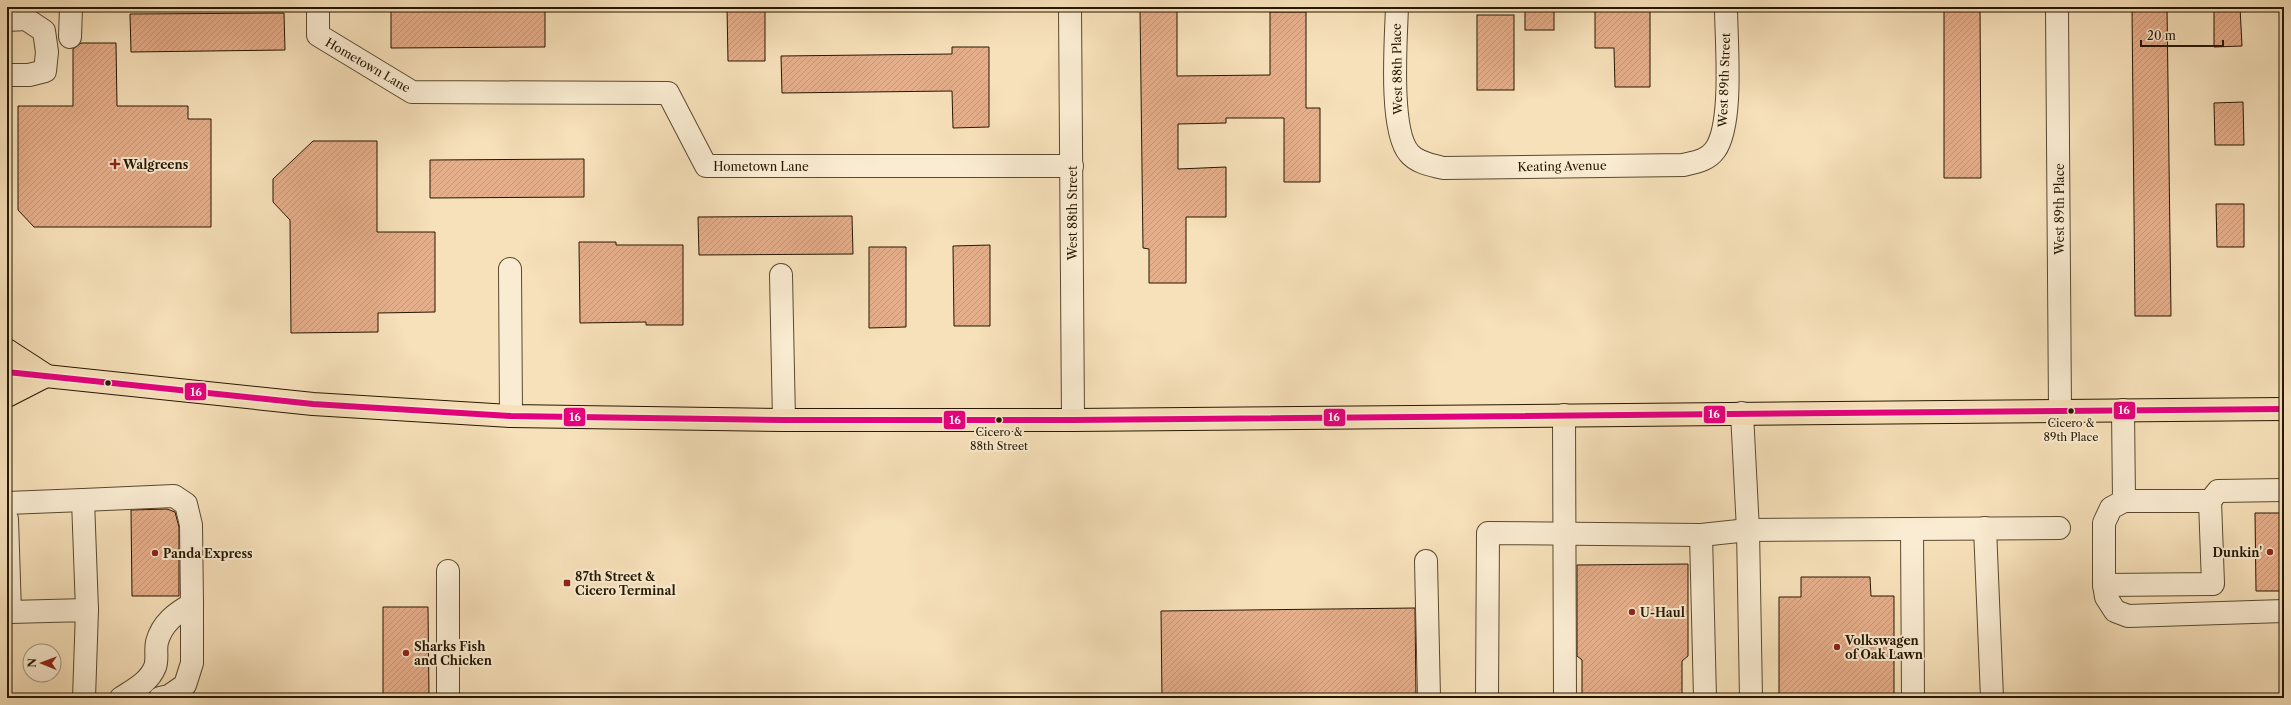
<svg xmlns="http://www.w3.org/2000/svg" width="2291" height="705" font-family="'Libre Caslon Text',serif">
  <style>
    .building { fill: url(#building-hatch); stroke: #261701 }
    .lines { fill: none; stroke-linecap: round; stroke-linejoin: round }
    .minor-casing { stroke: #5a4a2f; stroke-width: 24 }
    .major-casing { stroke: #261701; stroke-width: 24 }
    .minor { stroke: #faecd2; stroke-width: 22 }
    .major { stroke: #f7e1ba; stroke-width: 22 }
    .bus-1-casing { stroke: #faecd2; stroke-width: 9 }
    .bus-1 { stroke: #e5007d; stroke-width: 6 }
    .poi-dot { fill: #8f2418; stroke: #faecd2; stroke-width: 1.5 }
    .bus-dot { fill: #261701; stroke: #faecd2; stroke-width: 1.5 }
    .labels { text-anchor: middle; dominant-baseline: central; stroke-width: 4; stroke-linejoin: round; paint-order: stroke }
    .bus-label { font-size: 11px; fill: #261701; stroke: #faecd2 }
    .street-label { font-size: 12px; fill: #261701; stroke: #faecd2 }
    .poi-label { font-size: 12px; font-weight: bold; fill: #261701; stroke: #faecd2; text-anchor: start }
    .line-badge { stroke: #faecd2; stroke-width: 1.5 }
    .badge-label { font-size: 11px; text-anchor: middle; font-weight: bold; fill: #fff }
  </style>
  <defs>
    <pattern id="building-hatch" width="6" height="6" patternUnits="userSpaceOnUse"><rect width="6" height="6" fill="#e6af8c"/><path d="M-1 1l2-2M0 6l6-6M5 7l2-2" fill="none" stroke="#c59677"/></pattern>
  </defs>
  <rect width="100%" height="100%" fill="#f7e1ba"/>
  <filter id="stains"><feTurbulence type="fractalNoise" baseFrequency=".005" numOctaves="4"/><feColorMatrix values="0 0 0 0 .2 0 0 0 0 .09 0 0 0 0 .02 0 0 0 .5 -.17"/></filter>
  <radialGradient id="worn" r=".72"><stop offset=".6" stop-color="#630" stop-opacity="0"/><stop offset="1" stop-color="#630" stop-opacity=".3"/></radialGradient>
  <!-- building -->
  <g class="building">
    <path d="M 727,7 L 765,7 L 765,61 L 728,61 Z"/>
    <rect x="1525" y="7" width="29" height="23"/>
    <path d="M 1944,7 L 1980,7 L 1981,178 L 1944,178 Z"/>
    <path d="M 2132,7 L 2167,7 L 2171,316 L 2135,316 Z"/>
    <path d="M 2214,7 L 2240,7 L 2242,46 L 2214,47 Z"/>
    <path d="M 545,9 L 545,47 L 391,48 L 391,10 Z"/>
    <path d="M 1140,10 L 1177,10 L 1177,76 L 1270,75 L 1270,12 L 1306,12 L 1306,108 L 1320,108 L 1320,182 L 1284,182 L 1284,118 L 1226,118 L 1226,123 L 1178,124 L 1178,169 L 1226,167 L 1226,217 L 1186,217 L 1186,283 L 1149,283 L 1149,249 L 1143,248 Z"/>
    <path d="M 1650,10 L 1650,87 L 1615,87 L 1614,48 L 1595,48 L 1595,11 Z"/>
    <path d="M 284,13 L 285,50 L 131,52 L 130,14 Z"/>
    <rect x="1477" y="15" width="37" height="75"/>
    <path d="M 81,43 L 116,43 L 117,106 L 188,106 L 188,119 L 211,119 L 211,227 L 34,227 L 18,210 L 18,106 L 73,106 L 73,49 Z"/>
    <path d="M 952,47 L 989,47 L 989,127 L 953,128 L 952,91 L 782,93 L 781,56 L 952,54 Z"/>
    <path d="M 2243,102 L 2244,145 L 2215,145 L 2214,103 Z"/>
    <path d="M 313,141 L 377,141 L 377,232 L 435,232 L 435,312 L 378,313 L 378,332 L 291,333 L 290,220 L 273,202 L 273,179 Z"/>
    <path d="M 584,159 L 584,197 L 430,198 L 430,160 Z"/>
    <path d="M 2216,204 L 2244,204 L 2244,247 L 2217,247 Z"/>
    <path d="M 852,216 L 853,254 L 699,255 L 698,217 Z"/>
    <path d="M 579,242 L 616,242 L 616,245 L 683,245 L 683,325 L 646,325 L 646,322 L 580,323 Z"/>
    <path d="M 990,245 L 990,326 L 954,326 L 953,246 Z"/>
    <path d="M 869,247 L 906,247 L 906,327 L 869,328 Z"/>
    <path d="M 167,509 L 175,512 L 179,527 L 179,596 L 132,596 L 131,510 Z"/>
    <path d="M 2255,513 L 2284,513 L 2284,591 L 2256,591 Z"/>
    <path d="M 1688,564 L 1688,656 L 1682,661 L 1682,698 L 1582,698 L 1582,660 L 1577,656 L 1577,565 Z"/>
    <path d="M 1801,577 L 1870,577 L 1871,596 L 1894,596 L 1894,698 L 1779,698 L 1779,597 L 1801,597 Z"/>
    <path d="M 383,607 L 428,607 L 429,698 L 383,698 Z"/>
    <path d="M 1415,608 L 1416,698 L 1162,698 L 1161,611 Z"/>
  </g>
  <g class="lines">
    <!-- minor casing -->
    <g class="minor-casing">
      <g id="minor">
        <path d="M 318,7 L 318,35 L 412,92 L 668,93 L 706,166 L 1072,166"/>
        <path d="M 1070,7 L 1073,420"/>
        <path d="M 1397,7 C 1396,39 1389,130 1409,153 C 1417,163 1432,165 1443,168 L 1683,165 C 1695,162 1707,161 1715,150 C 1734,124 1726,40 1726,7"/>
        <path d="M 2057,7 L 2060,410"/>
        <path d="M 7,20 L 26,19 L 44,31 L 47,52 L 45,71 L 29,75 L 7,75"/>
        <path d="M 70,37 L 71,7"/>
        <path d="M 510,269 L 511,416"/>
        <path d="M 781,275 L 784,420"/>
        <path d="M 2123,410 L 2124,501"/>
        <path d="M 1742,413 L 1748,530 L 1751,698"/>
        <path d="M 1564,415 L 1565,698"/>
        <path d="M 83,500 L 174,496 L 186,504 L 191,525 L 192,604 C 176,613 162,623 157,642 C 155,650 158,659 155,667 C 149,682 135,689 121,698"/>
        <path d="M 2124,501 L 2210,501 L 2213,584 L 2104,585 L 2104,523 L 2111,508 Z"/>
        <path d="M 2210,501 L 2218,491 L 2284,490"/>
        <path d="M 7,503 L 83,500 L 87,610"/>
        <path d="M 7,519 L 10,612 L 7,612"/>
        <path d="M 1985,528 L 1992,698"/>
        <path d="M 1912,529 L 1913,698"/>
        <path d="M 1701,535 L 1705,698"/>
        <path d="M 1426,561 L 1429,698"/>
        <path d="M 448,571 L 448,698"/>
        <path d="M 2104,585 L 2106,597 L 2115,611 L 2128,616 L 2284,611"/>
        <path d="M 10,612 L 87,610 L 84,698"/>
        <path d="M 160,698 L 169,696 L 185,685 L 192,663 L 192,604"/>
        <path d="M 1487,698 L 1488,533 L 1701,535 L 1748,530 L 2059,528"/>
      </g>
    </g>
    <!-- major casing -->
    <g class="major-casing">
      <g id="major">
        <path d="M 7,350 L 44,374"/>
        <path d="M 7,372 L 313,404 L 511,416 L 784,420 L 1073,420 L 2284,409"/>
        <path d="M 7,396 L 46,376"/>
      </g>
    </g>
    <!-- minor -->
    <use href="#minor" class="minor"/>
    <!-- major -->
    <use href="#major" class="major"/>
    <!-- bus-1 casing -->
    <g class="bus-1-casing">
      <path id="bus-1" d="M 7,372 L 313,404 L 511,416 L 784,420 L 1073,420 L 2284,409"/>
    </g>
    <!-- bus-1 -->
    <use href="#bus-1" class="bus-1"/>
  </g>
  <!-- markers -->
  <g class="poi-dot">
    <path d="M113 158h4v4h4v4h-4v4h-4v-4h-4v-4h4z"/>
    <circle cx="2270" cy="552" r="4"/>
    <circle cx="155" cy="553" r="4"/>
    <rect x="563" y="579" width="8" height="8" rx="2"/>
    <circle cx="1632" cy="612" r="4"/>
    <circle cx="1837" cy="647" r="4"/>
    <circle cx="406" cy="653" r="4"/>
  </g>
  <g class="bus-dot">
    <circle cx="108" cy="383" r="3.5"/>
    <circle cx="2071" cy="411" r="3.5"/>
    <circle cx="999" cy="420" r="3.5"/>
  </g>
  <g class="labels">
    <!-- bus labels -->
    <g class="bus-label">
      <text x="2071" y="423">Cicero &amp;<tspan x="2071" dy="14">89th Place</tspan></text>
      <text x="999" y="432">Cicero &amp;<tspan x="999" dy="14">88th Street</tspan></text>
    </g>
    <!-- street labels -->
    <g class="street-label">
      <text transform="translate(368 65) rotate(30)">Hometown Lane</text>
      <text transform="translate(1397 69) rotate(-91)">West 88th Place</text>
      <text transform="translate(1724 80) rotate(-88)">West 89th Street</text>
      <text x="761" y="166">Hometown Lane</text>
      <text transform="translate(1562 166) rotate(-1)">Keating Avenue</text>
      <text transform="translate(2059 209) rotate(-90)">West 89th Place</text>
      <text transform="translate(1072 213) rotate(-90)">West 88th Street</text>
    </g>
    <!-- poi labels -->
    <g class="poi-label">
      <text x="123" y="164">Walgreens</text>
      <text x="2262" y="552" text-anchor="end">Dunkin'</text>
      <text x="163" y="553">Panda Express</text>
      <text x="575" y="576">87th Street &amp;<tspan x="575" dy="14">Cicero Terminal</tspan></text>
      <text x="1640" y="612">U-Haul</text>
      <text x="1845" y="640">Volkswagen<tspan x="1845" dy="14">of Oak Lawn</tspan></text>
      <text x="414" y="646">Sharks Fish<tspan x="414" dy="14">and Chicken</tspan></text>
    </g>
  </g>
  <g class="line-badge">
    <rect x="184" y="382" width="23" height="19" rx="4" fill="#e5007d"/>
    <rect x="2113" y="401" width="23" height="19" rx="4" fill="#e5007d"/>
    <rect x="1703" y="405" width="23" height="19" rx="4" fill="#e5007d"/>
    <rect x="563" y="407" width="23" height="20" rx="4" fill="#e5007d"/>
    <rect x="1323" y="408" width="23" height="19" rx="4" fill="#e5007d"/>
    <rect x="943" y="410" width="23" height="20" rx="4" fill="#e5007d"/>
  </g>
  <g class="badge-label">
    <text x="196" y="396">16</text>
    <text x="2124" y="414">16</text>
    <text x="1714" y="418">16</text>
    <text x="575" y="421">16</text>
    <text x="1334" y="421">16</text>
    <text x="955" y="424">16</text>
  </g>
  <!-- margin -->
  <rect width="2291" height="705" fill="none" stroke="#f7e1ba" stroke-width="24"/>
  <rect x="8" y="8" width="2275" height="689" fill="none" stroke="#261701" stroke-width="2"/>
  <rect x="12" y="12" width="2267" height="681" fill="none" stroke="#261701"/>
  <!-- north arrow -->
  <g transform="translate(42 663) rotate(271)"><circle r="19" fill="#faecd2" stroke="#a5977e"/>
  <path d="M0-3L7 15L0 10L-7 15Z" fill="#8f2418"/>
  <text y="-6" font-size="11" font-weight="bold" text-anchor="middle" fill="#261701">N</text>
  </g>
  <!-- scale -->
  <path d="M2141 40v6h82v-6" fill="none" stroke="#261701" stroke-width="2"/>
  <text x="2147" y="40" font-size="12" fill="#261701" stroke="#faecd2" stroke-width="3" paint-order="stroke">20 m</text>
  <rect width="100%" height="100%" filter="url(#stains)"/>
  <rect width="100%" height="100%" fill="url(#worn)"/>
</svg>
